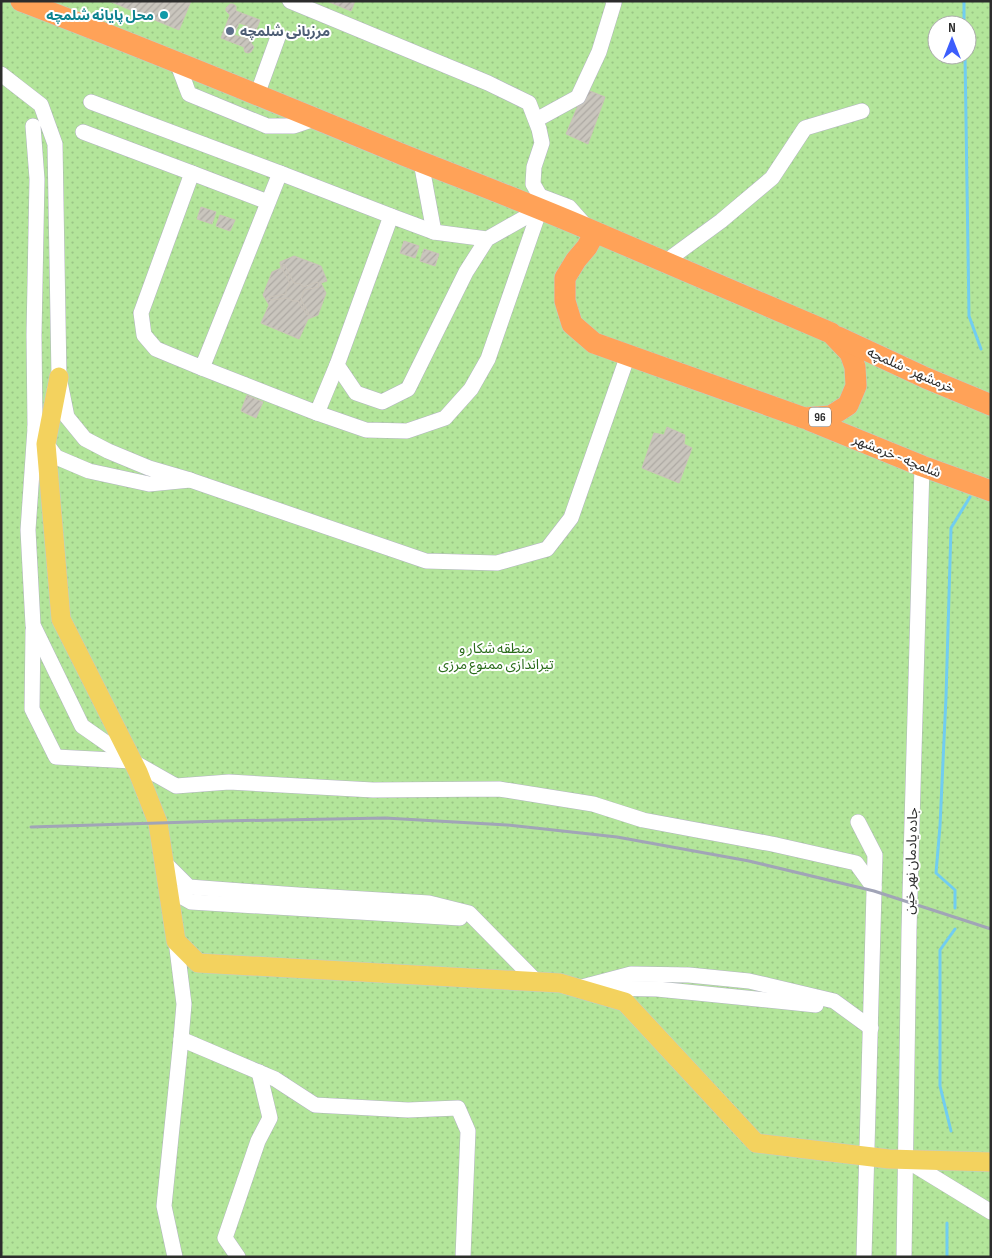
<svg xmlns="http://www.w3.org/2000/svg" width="992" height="1258" font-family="'Sofia Sans Condensed','Noto Sans Arabic',sans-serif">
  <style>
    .park { fill: url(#park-dots); fill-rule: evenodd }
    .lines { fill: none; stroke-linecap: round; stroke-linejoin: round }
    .stream { stroke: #71cdf1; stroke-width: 3 }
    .building { fill: url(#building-hatch); stroke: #cac3b8; fill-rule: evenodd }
    .minor-casing { stroke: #b2b5c0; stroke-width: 16 }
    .major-casing { stroke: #c8c8c8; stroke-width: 20 }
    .highway-casing { stroke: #c8c8c8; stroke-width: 22 }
    .minor { stroke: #fff; stroke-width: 15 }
    .major { stroke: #f3d25e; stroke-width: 19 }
    .highway { stroke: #ffa258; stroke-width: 21 }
    .rail { stroke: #a1a4b7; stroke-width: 3 }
    .culture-dot { fill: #0f9aa8; stroke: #fff; stroke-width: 2 }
    .service-dot { fill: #5c6f8a; stroke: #fff; stroke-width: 2 }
    .labels { text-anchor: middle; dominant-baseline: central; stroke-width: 4; stroke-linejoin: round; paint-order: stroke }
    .shield { fill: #fff; stroke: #6b6b6b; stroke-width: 1 }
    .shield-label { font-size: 12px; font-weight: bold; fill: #2c2c2c }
    .culture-label { font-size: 14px; font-weight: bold; fill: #0d838f; stroke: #fff; text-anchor: end }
    .service-label { font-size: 14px; font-weight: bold; fill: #4e5e75; stroke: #fff; text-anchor: start }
    .street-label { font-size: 14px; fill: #2c2c2c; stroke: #fff }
    .park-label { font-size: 14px; fill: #2a6c1a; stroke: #fff }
  </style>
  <defs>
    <pattern id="park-dots" width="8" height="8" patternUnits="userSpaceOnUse" patternTransform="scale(1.25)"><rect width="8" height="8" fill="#b3e59a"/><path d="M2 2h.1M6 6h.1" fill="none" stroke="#9ac585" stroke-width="1.8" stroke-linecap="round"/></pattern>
    <pattern id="building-hatch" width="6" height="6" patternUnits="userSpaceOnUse" patternTransform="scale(1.25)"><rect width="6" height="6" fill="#c9c5bd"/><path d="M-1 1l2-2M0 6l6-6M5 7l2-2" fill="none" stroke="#ada9a3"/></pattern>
  </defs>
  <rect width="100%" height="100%" fill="#eee7de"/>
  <!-- park -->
  <path class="park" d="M 1,1 L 991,1 L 991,1257 L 1,1257 ZM 937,25 L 967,25 L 967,55 L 937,55 Z"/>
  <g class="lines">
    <!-- stream -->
    <g class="stream">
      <path d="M 964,1 L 964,25"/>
      <path d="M 965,55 L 969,316 L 981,349"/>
      <path d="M 955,908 L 955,890 L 936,873 L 940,826 L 946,697 L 951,528 L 970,497"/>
      <path d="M 951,1131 L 940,1086 L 940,950 L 955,929"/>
      <path d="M 947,1223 L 947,1257"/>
    </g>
  </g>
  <!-- building -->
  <g class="building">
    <path d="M 109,1 L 191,1 L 179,30 Z"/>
    <path d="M 327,1 L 355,1 L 351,11 Z"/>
    <path d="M 230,4 L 233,4 L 236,6 L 236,11 L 260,20 L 251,43 L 254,47 L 251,52 L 248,53 L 245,52 L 244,49 L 244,47 L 221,38 L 230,15 L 226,11 L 226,8 ZM 239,23 L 248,26 L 244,38 L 234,35 Z"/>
    <path d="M 585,89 L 605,97 L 588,144 L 566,134 Z"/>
    <path d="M 201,207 L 216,212 L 212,224 L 197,219 Z"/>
    <path d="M 220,215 L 235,220 L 230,231 L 216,226 Z"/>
    <path d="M 404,241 L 419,246 L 415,258 L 400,253 Z"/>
    <path d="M 424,249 L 439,254 L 435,266 L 420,261 Z"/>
    <path d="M 294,256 L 321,266 L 327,281 L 321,283 L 326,293 L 318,315 L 308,319 L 299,339 L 261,323 L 269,305 L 263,295 L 272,272 L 281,268 L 280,262 Z"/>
    <path d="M 284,264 L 294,283 L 301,284 L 303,287 L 318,282 L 319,287 L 304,290 L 301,300 L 309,314 L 307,315 L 298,301 L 293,301 L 288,298 L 270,300 L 269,297 L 286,294 L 286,290 L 290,284 L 281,266 Z"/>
    <path d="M 247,395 L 263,402 L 256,418 L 241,411 Z"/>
    <path d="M 667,427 L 685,435 L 684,444 L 692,448 L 679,483 L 642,468 L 654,433 L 664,435 Z"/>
  </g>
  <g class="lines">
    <!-- minor casing -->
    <g class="minor-casing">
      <g id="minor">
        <path d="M 290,1 L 488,83 L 529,103 L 539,129 L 542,143 L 534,167 L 533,184 L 540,196 L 569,207 L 585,225"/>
        <path d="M 177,62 L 189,94 L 267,126 L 294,126 L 315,119"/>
        <path d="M 1,74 L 41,105 L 55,144 L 59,377 L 67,417 L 85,439 L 108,451 L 149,468 L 190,480 L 149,484 L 89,471 L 56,457 L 35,428 L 34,335 L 37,179 L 33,126"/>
        <path d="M 257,95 L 278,37"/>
        <path d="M 91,102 L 280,173"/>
        <path d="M 536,120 L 578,97 L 599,52 L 614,3 L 613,1"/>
        <path d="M 83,132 L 192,173"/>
        <path d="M 421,162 L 434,232"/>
        <path d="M 487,239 L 434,232 L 391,216 L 337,365 L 356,393 L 382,402 L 408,389 L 466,272 L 487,239 L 540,209"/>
        <path d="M 665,262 L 721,221 L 772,178 L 805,128 L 862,111"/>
        <path d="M 337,365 L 317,413 L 202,368 L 280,173 L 391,216"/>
        <path d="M 202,368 L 156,349 L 144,335 L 141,313 L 192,173 L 268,202"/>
        <path d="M 317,413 L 366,430 L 407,431 L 445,418 L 471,389 L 488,359 L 540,209"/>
        <path d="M 35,428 L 28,530 L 33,625 L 82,726 L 132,761 L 176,786 L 229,782 L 373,790 L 499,789 L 593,804 L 643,820 L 772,844 L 856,863 L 874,888"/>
        <path d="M 190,480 L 426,561 L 497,563 L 547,549 L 571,518 L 628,355"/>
        <path d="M 33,630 L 32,709 L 56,757 L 132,761"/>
        <path d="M 858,822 L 875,855 L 864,1257"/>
        <path d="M 163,861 L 189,887 L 298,895 L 429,903 L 469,913 L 536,981"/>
        <path d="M 168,889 L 191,902 L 460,918"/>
        <path d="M 176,941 L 184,1004 L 181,1039 L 275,1079 L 315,1105 L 408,1110 L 458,1108 L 468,1131 L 463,1257"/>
        <path d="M 578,988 L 631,974 L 689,975 L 749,981 L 834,1001 L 871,1028"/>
        <path d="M 600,988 L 657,989 L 816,1005"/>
        <path d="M 906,1160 L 991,1212"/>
        <path d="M 175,1257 L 164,1206 L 181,1039"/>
        <path d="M 238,1257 L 225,1238 L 258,1141 L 270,1118 L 259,1072"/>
        <path d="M 904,1257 L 909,930 L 922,466"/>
      </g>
    </g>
    <!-- major casing -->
    <g class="major-casing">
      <path id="major" d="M 59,377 L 46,444 L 61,619 L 138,772 L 158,823 L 176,941 L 198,963 L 560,983 L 625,1002 L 756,1143 L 889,1159 L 991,1162"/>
    </g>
    <!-- highway casing -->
    <g class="highway-casing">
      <g id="highway">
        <path d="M 21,1 C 150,50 278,103 406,156 C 469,181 533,205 595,232 L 831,333 L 850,353 L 855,367 L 856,386 L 848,405 L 831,416 L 804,418 L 594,343 L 572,324 L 565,301 L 565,278 L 576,260 L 587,247 L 595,232"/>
        <path d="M 838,337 L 926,378 L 991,405"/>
        <path d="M 809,420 L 922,466 L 991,491"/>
      </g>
    </g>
    <!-- minor -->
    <use href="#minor" class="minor"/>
    <!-- major -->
    <use href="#major" class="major"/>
    <!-- highway -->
    <use href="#highway" class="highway"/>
    <!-- rail -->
    <path class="rail" d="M 31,827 L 222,821 L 385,818 L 507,825 L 617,837 L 749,861 L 874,891 L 991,929"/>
  </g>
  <!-- markers -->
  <circle class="culture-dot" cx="164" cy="15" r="5"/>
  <circle class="service-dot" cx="230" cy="31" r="5"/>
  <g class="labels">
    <!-- shield labels -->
    <rect class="shield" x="809" y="407.5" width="22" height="19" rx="4"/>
    <g class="shield-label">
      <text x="820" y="417">96</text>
    </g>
    <!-- culture labels -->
    <g class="culture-label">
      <text x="154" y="15">محل پایانه شلمچه</text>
    </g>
    <!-- service labels -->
    <g class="service-label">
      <text x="240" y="31">مرزبانی شلمچه</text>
    </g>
    <!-- street labels -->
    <g class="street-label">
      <text transform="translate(911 370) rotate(24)">خرمشهر - شلمچه</text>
      <text transform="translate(897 456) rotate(22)">شلمچه - خرمشهر</text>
      <text transform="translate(911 861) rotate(-88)">جاده یادمان نهر خین</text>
    </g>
    <!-- park labels -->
    <g class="park-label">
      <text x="496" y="648">منطقه شکار و<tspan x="496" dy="16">تیراندازی ممنوع مرزی</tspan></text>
    </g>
  </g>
  <!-- border -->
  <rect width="992" height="1258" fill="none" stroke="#2c2c2c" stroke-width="5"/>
  <!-- north arrow -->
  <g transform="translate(952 40)"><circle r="24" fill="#ffffff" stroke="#ababab"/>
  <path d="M0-4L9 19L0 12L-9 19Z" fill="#3d5efc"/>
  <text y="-8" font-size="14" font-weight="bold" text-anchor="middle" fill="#2c2c2c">N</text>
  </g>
</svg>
